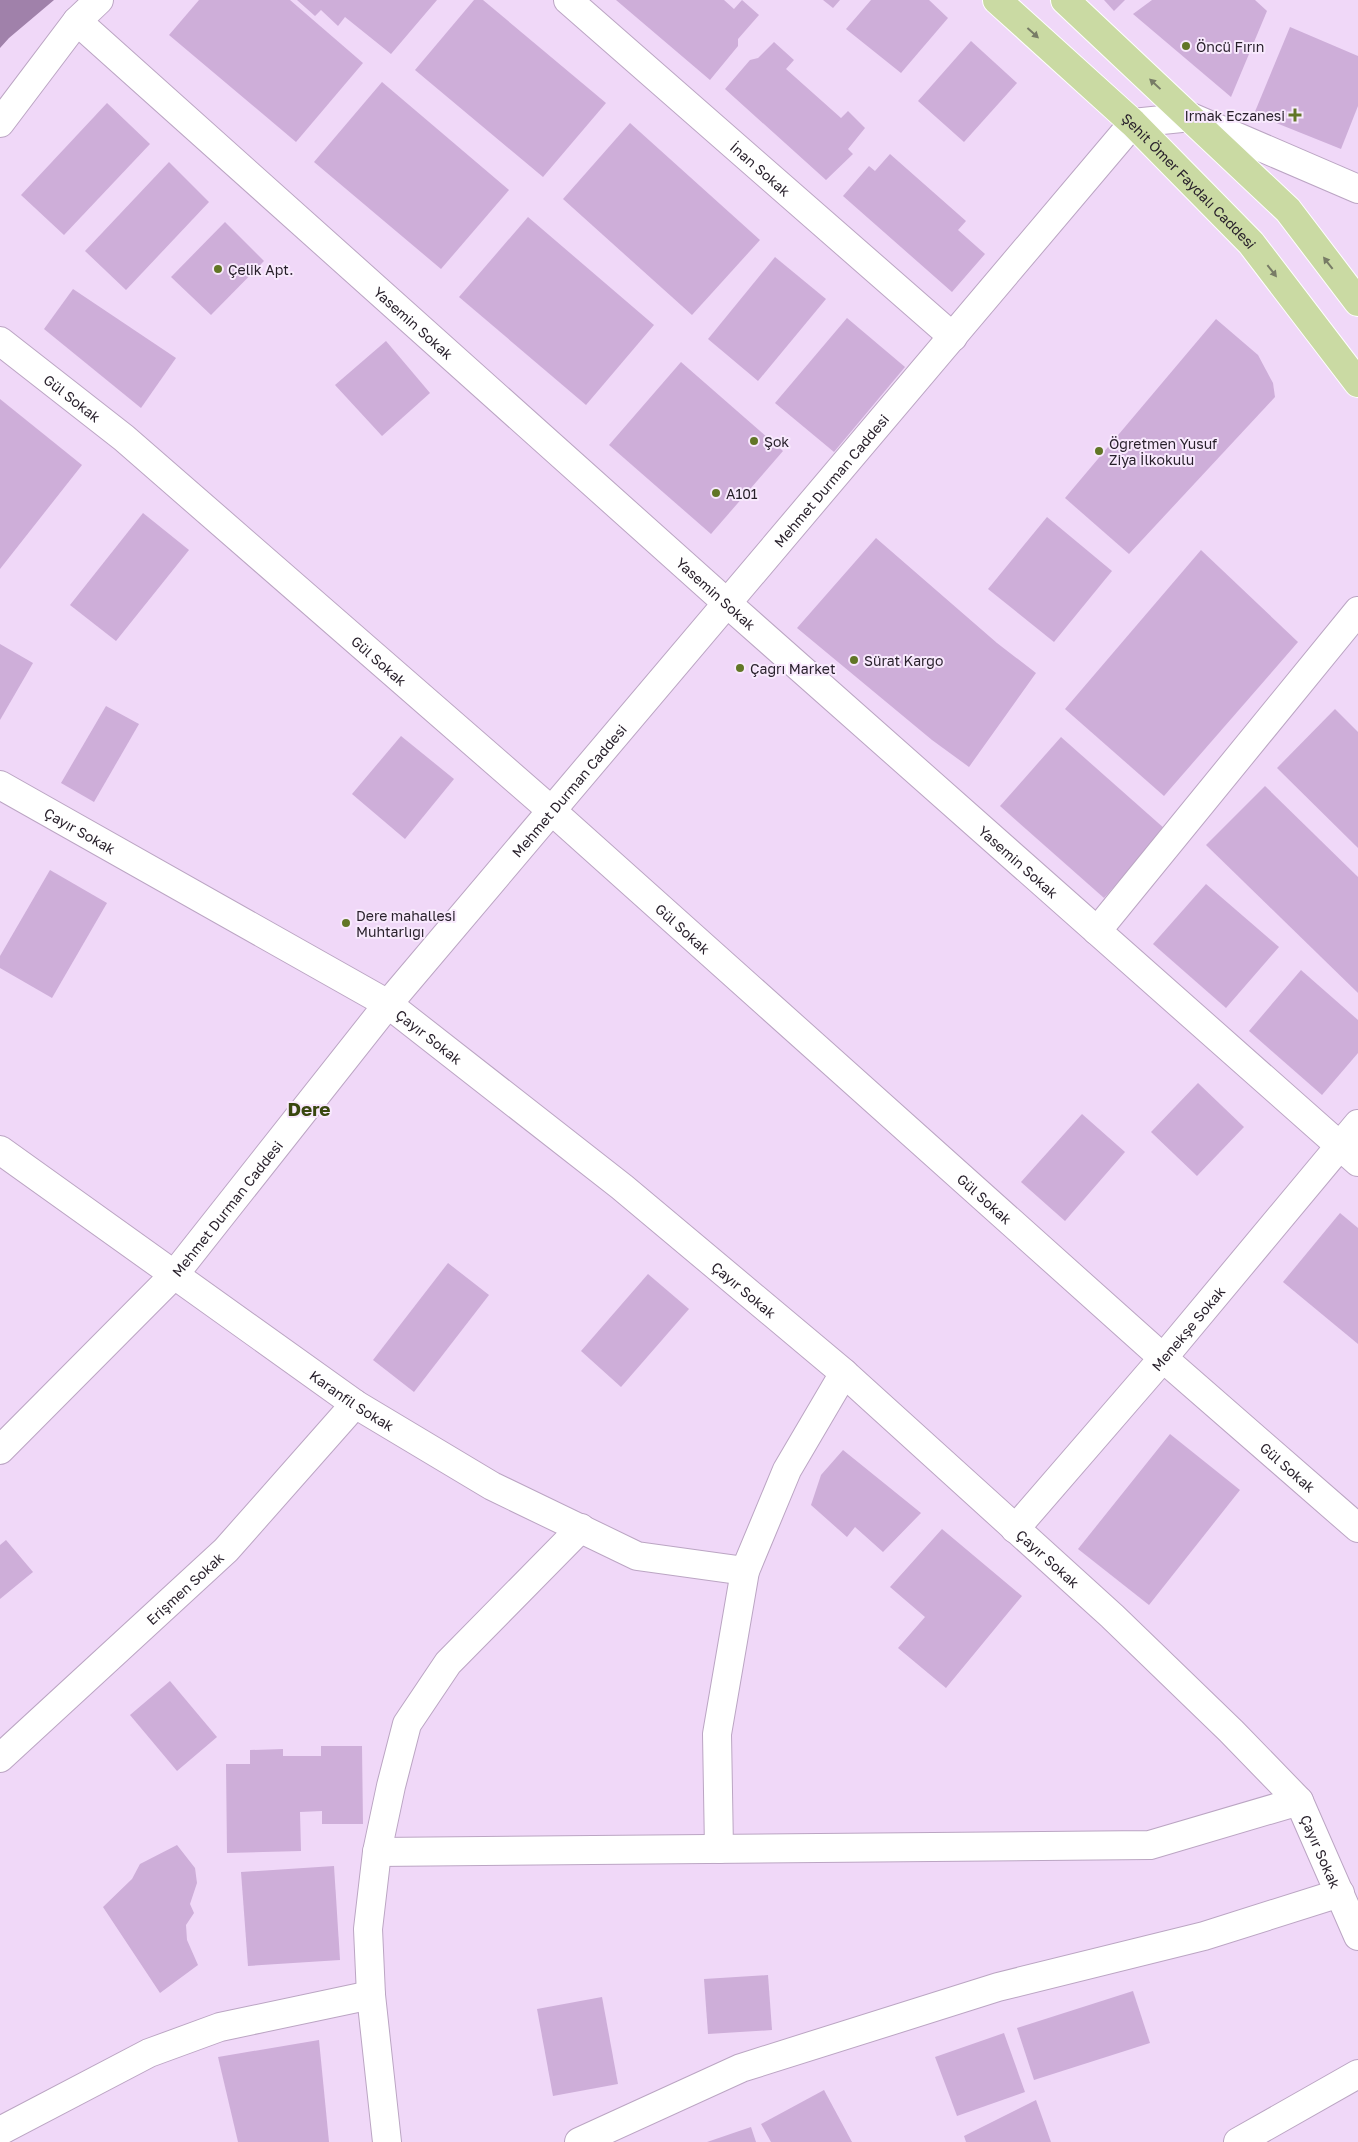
<svg xmlns="http://www.w3.org/2000/svg" width="1358" height="2142" font-family="'Golos Text',sans-serif">
  <style>
    .water { fill: #a081aa }
    .building { fill: #ceaed9 }
    .lines { fill: none; stroke-linecap: round; stroke-linejoin: round }
    .street-casing { stroke: #bba5c3; stroke-width: 30 }
    .secondary-casing { stroke: #bba5c3; stroke-width: 30 }
    .primary-casing { stroke: #fff; stroke-width: 30 }
    .street { stroke: #fff; stroke-width: 28 }
    .secondary { stroke: #fff; stroke-width: 28 }
    .primary { stroke: #cadaa3; stroke-width: 28 }
    .oneway { fill: #787c66 }
    .poi-dot { fill: #617626; stroke: #f8e9fd; stroke-width: 2 }
    .labels { text-anchor: middle; dominant-baseline: central; stroke-width: 4; stroke-linejoin: round; paint-order: stroke }
    .poi-label { font-size: 14px; fill: #271f2a; stroke: #f8e9fd; text-anchor: start }
    .street-label { font-size: 14px; fill: #271f2a; stroke: #f8e9fd }
    .district-label { font-size: 19px; font-weight: bold; fill: #39470f; stroke: #f8e9fd }
  </style>
  <rect width="100%" height="100%" fill="#f0d8f8"/>
  <!-- water -->
  <path class="water" d="M 0,0 L 54,0 L 9,38 L 0,48 Z"/>
  <!-- building -->
  <g class="building">
    <path d="M 199,0 L 290,0 L 363,63 L 296,142 L 169,35 Z"/>
    <path d="M 297,0 L 437,0 L 391,54 L 345,17 L 338,26 L 321,10 L 315,16 Z"/>
    <path d="M 474,0 L 483,0 L 606,103 L 543,177 L 415,70 Z"/>
    <path d="M 616,0 L 724,0 L 734,9 L 742,0 L 759,15 L 738,39 L 738,46 L 710,80 Z"/>
    <path d="M 823,0 L 840,0 L 833,8 Z"/>
    <path d="M 871,0 L 929,0 L 948,18 L 901,73 L 846,29 Z"/>
    <path d="M 1104,0 L 1125,0 L 1114,11 Z"/>
    <path d="M 1152,0 L 1255,0 L 1267,11 L 1231,97 L 1133,14 Z"/>
    <path d="M 1290,27 L 1358,56 L 1358,106 L 1341,149 L 1254,114 Z"/>
    <path d="M 971,41 L 1017,83 L 964,142 L 918,101 Z"/>
    <path d="M 774,42 L 794,60 L 786,69 L 841,118 L 848,111 L 865,128 L 848,149 L 853,154 L 826,180 L 725,89 L 750,60 L 758,58 Z"/>
    <path d="M 382,82 L 509,190 L 441,269 L 314,162 Z"/>
    <path d="M 107,103 L 150,144 L 64,235 L 21,195 Z"/>
    <path d="M 630,123 L 760,240 L 692,315 L 563,199 Z"/>
    <path d="M 890,154 L 966,221 L 958,230 L 985,254 L 952,292 L 843,196 L 869,166 L 875,171 Z"/>
    <path d="M 169,162 L 209,202 L 126,290 L 85,251 Z"/>
    <path d="M 528,217 L 654,325 L 586,405 L 459,297 Z"/>
    <path d="M 225,222 L 264,261 L 211,315 L 171,277 Z"/>
    <path d="M 775,257 L 826,299 L 758,381 L 708,339 Z"/>
    <path d="M 73,289 L 176,358 L 141,408 L 44,329 Z"/>
    <path d="M 847,318 L 905,367 L 834,452 L 775,403 Z"/>
    <path d="M 1216,319 L 1258,355 L 1273,383 L 1275,397 L 1129,554 L 1065,498 Z"/>
    <path d="M 386,341 L 430,393 L 382,436 L 335,385 Z"/>
    <path d="M 681,362 L 783,451 L 711,534 L 609,445 Z"/>
    <path d="M 0,399 L 82,465 L 0,569 Z"/>
    <path d="M 143,513 L 189,550 L 116,641 L 70,605 Z"/>
    <path d="M 1047,517 L 1112,571 L 1054,642 L 988,589 Z"/>
    <path d="M 876,538 L 997,643 L 1036,673 L 969,767 L 932,740 L 797,628 Z"/>
    <path d="M 1201,550 L 1298,642 L 1164,796 L 1065,709 Z"/>
    <path d="M 0,644 L 33,663 L 0,720 Z"/>
    <path d="M 106,706 L 139,724 L 94,802 L 61,783 Z"/>
    <path d="M 1335,709 L 1358,732 L 1358,848 L 1277,768 Z"/>
    <path d="M 401,736 L 454,779 L 405,839 L 352,794 Z"/>
    <path d="M 1061,737 L 1165,829 L 1104,898 L 1000,806 Z"/>
    <path d="M 1265,786 L 1358,877 L 1358,993 L 1206,845 Z"/>
    <path d="M 50,870 L 107,903 L 52,998 L 0,968 L 0,956 Z"/>
    <path d="M 1206,884 L 1279,947 L 1226,1008 L 1153,944 Z"/>
    <path d="M 1301,970 L 1358,1020 L 1358,1053 L 1322,1095 L 1249,1031 Z"/>
    <path d="M 1198,1083 L 1244,1127 L 1197,1176 L 1151,1132 Z"/>
    <path d="M 1082,1114 L 1125,1152 L 1065,1221 L 1021,1182 Z"/>
    <path d="M 1340,1213 L 1358,1228 L 1358,1344 L 1283,1282 Z"/>
    <path d="M 448,1263 L 489,1295 L 414,1392 L 373,1360 Z"/>
    <path d="M 648,1274 L 689,1309 L 621,1387 L 581,1351 Z"/>
    <path d="M 1170,1434 L 1240,1490 L 1149,1605 L 1078,1549 Z"/>
    <path d="M 843,1450 L 921,1513 L 883,1552 L 855,1527 L 847,1537 L 811,1505 L 821,1475 Z"/>
    <path d="M 942,1529 L 1022,1596 L 946,1688 L 898,1648 L 925,1617 L 890,1587 Z"/>
    <path d="M 6,1540 L 33,1572 L 0,1599 L 0,1545 Z"/>
    <path d="M 170,1681 L 217,1737 L 177,1771 L 130,1715 Z"/>
    <path d="M 321,1746 L 362,1746 L 363,1824 L 322,1824 L 322,1811 L 300,1812 L 301,1851 L 227,1853 L 226,1764 L 250,1764 L 250,1750 L 283,1749 L 283,1756 L 321,1756 Z"/>
    <path d="M 177,1845 L 195,1868 L 197,1883 L 190,1904 L 194,1913 L 186,1925 L 187,1940 L 198,1965 L 160,1993 L 103,1907 L 132,1879 L 140,1864 Z"/>
    <path d="M 334,1866 L 340,1960 L 248,1966 L 241,1872 Z"/>
    <path d="M 768,1975 L 772,2030 L 708,2034 L 704,1979 Z"/>
    <path d="M 1133,1991 L 1150,2043 L 1034,2080 L 1017,2028 Z"/>
    <path d="M 602,1997 L 618,2084 L 553,2096 L 537,2009 Z"/>
    <path d="M 1004,2033 L 1025,2092 L 957,2116 L 935,2057 Z"/>
    <path d="M 319,2040 L 329,2142 L 238,2142 L 218,2057 Z"/>
    <path d="M 824,2090 L 852,2142 L 771,2142 L 761,2124 Z"/>
    <path d="M 1036,2100 L 1051,2142 L 966,2142 L 964,2136 Z"/>
    <path d="M 751,2127 L 756,2142 L 707,2142 Z"/>
  </g>
  <g class="lines">
    <!-- street casing -->
    <g class="street-casing">
      <g id="street">
        <path id="s1" d="M 568,0 L 953,337"/>
        <path id="s2" d="M 77,21 L 728,604 L 1358,1162"/>
        <path d="M 0,123 L 77,21 L 99,0"/>
        <path id="s3" d="M 0,341 L 124,438 L 552,811 L 1163,1358 L 1358,1528"/>
        <path id="s4" d="M 0,785 L 388,1004 L 622,1187 L 844,1373 L 1112,1616 L 1231,1731 L 1299,1801 L 1358,1936"/>
        <path d="M 1097,931 L 1358,611"/>
        <path id="s5" d="M 0,1150 L 355,1404 L 492,1486 L 637,1556 L 745,1571"/>
        <path id="s6" d="M 0,1450 L 174,1275 L 388,1004 L 1133,123 L 1191,117 L 1358,189"/>
        <path id="s7" d="M 1015,1529 L 1163,1358 L 1358,1124"/>
        <path id="s8" d="M 0,1758 L 226,1550 L 355,1404"/>
        <path d="M 719,1849 L 717,1734 L 745,1571 L 787,1470 L 844,1373"/>
        <path d="M 377,1852 L 1150,1845 L 1299,1801"/>
        <path d="M 0,2131 L 149,2053 L 220,2027 L 371,1995"/>
        <path d="M 387,2142 L 371,1995 L 368,1929 L 377,1852 L 391,1786 L 407,1724 L 448,1663 L 581,1528"/>
        <path d="M 579,2142 L 741,2068 L 998,1987 L 1204,1936 L 1340,1893"/>
      </g>
    </g>
    <!-- secondary casing -->
    <g class="secondary-casing">
      <path id="secondary" d="M 1238,2142 L 1358,2074"/>
    </g>
    <!-- primary casing -->
    <g class="primary-casing">
      <g id="primary">
        <path id="s9" d="M 997,0 L 1133,123 L 1251,243 L 1358,383"/>
        <path d="M 1065,0 L 1288,210 L 1358,302"/>
      </g>
    </g>
    <!-- street -->
    <use href="#street" class="street"/>
    <!-- secondary -->
    <use href="#secondary" class="secondary"/>
    <!-- primary -->
    <use href="#primary" class="primary"/>
  </g>
  <!-- one-way arrows -->
  <defs><path id="oneway-solid" d="M-6-.8H1V-3.2L6.5 0L1 3.2V.8H-6Z" transform="scale(1.25)"/></defs>
  <g class="oneway">
    <use href="#oneway-solid" transform="translate(1033 33) rotate(42)"/>
    <use href="#oneway-solid" transform="translate(1155 84) rotate(-137)"/>
    <use href="#oneway-solid" transform="translate(1328 263) rotate(-128)"/>
    <use href="#oneway-solid" transform="translate(1272 271) rotate(52)"/>
  </g>
  <!-- markers -->
  <g class="poi-dot">
    <circle cx="1186" cy="46" r="5"/>
    <path d="M1292.5 107.5h5v5h5v5h-5v5h-5v-5h-5v-5h5z"/>
    <circle cx="218" cy="269" r="5"/>
    <circle cx="754" cy="441" r="5"/>
    <circle cx="1099" cy="451" r="5"/>
    <circle cx="716" cy="493" r="5"/>
    <circle cx="854" cy="660" r="5"/>
    <circle cx="740" cy="668" r="5"/>
    <circle cx="346" cy="923" r="5"/>
  </g>
  <g class="labels">
    <!-- poi labels -->
    <g class="poi-label">
      <text x="1196" y="46">Öncü Fırın</text>
      <text x="1285" y="115" text-anchor="end">Irmak Eczanesi</text>
      <text x="228" y="269">Çelik Apt.</text>
      <text x="764" y="441">Şok</text>
      <text x="1109" y="443">Öğretmen Yusuf<tspan x="1109" dy="16">Ziya İlkokulu</tspan></text>
      <text x="726" y="493">A101</text>
      <text x="864" y="660">Sürat Kargo</text>
      <text x="750" y="668">Çağrı Market</text>
      <text x="356" y="915">Dere mahallesi<tspan x="356" dy="16">Muhtarlığı</tspan></text>
    </g>
    <!-- street labels -->
    <g class="street-label">
      <text stroke="none"><textPath href="#s1" startOffset="256">İnan Sokak</textPath></text>
      <text stroke="none"><textPath href="#s9" startOffset="264">Şehit Ömer Faydalı Caddesi</textPath></text>
      <text stroke="none"><textPath href="#s2" startOffset="452">Yasemin Sokak</textPath></text>
      <text stroke="none"><textPath href="#s3" startOffset="92">Gül Sokak</textPath></text>
      <text stroke="none"><textPath href="#s6" startOffset="1278">Mehmet Durman Caddesi</textPath></text>
      <text stroke="none"><textPath href="#s2" startOffset="858">Yasemin Sokak</textPath></text>
      <text stroke="none"><textPath href="#s3" startOffset="496">Gül Sokak</textPath></text>
      <text stroke="none"><textPath href="#s6" startOffset="872">Mehmet Durman Caddesi</textPath></text>
      <text stroke="none"><textPath href="#s4" startOffset="92">Çayır Sokak</textPath></text>
      <text stroke="none"><textPath href="#s2" startOffset="1262">Yasemin Sokak</textPath></text>
      <text stroke="none"><textPath href="#s3" startOffset="901">Gül Sokak</textPath></text>
      <text stroke="none"><textPath href="#s4" startOffset="498">Çayır Sokak</textPath></text>
      <text stroke="none"><textPath href="#s3" startOffset="1306">Gül Sokak</textPath></text>
      <text stroke="none"><textPath href="#s6" startOffset="332">Mehmet Durman Caddesi</textPath></text>
      <text stroke="none"><textPath href="#s4" startOffset="902">Çayır Sokak</textPath></text>
      <text stroke="none"><textPath href="#s7" startOffset="265">Menekşe Sokak</textPath></text>
      <text stroke="none"><textPath href="#s5" startOffset="432">Karanfil Sokak</textPath></text>
      <text stroke="none"><textPath href="#s3" startOffset="1711">Gül Sokak</textPath></text>
      <text stroke="none"><textPath href="#s4" startOffset="1308">Çayır Sokak</textPath></text>
      <text stroke="none"><textPath href="#s8" startOffset="251">Erişmen Sokak</textPath></text>
      <text stroke="none"><textPath href="#s4" startOffset="1712">Çayır Sokak</textPath></text>
    </g>
    <!-- district labels -->
    <g class="district-label">
      <text x="309" y="1108">Dere</text>
    </g>
  </g>
</svg>
